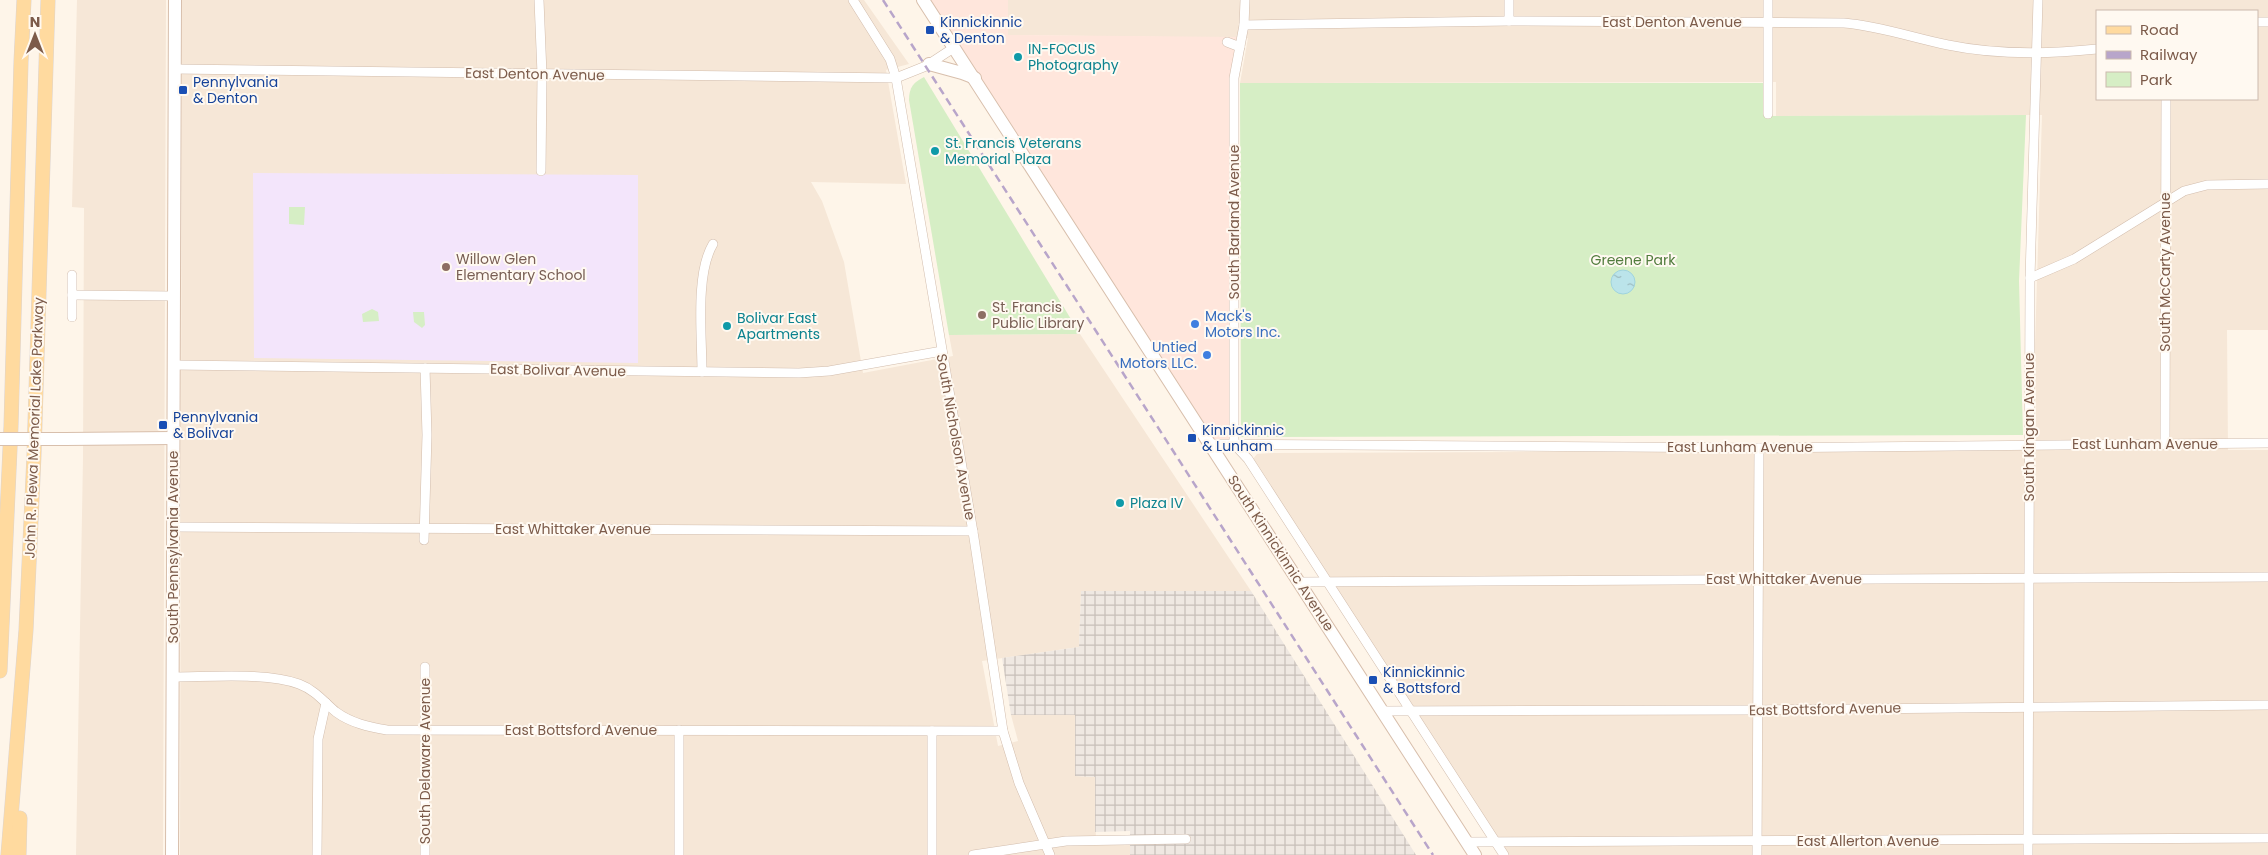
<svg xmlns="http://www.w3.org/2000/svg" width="2268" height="855" font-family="Poppins,sans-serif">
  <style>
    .residential { fill: #f6e7d7; fill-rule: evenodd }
    .commercial { fill: #ffe6dc }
    .industrial { fill: url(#industrial-grid) }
    .education { fill: #f3e5fb }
    .green { fill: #d6eec5 }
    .water { fill: url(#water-ripples); stroke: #a0d4dd }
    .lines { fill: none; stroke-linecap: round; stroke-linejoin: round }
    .street-casing { stroke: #d2bdad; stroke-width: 10 }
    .secondary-casing { stroke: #d8bfac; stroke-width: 14 }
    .primary-casing { stroke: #ddd4d0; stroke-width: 15 }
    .street { stroke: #fff; stroke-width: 9 }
    .secondary { stroke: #fff; stroke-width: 12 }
    .primary { stroke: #ffda9f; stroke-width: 14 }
    .rail { stroke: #b8a5ca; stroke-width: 2.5; stroke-dasharray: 8 5; stroke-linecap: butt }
    .secondary-bridge-casing { stroke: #d8bfac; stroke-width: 14; stroke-linecap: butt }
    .secondary-bridge { stroke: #fff; stroke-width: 12 }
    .transit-dot { fill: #1a4fb4; stroke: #fff9f1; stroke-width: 2 }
    .culture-dot { fill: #0f9aa8; stroke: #fff9f1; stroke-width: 2 }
    .education-dot { fill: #8d6e63; stroke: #fff9f1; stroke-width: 2 }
    .shop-dot { fill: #3f7fe0; stroke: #fff9f1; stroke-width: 2 }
    .labels { text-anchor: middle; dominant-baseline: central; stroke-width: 4; stroke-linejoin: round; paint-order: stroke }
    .transit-label { font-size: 14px; fill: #164399; stroke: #fff9f1; text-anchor: start }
    .street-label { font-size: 14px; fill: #7c5b4a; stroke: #fff9f1 }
    .culture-label { font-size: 14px; fill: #0d838f; stroke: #fff9f1; text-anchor: start }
    .education-label { font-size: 14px; fill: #785e54; stroke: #fff9f1; text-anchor: start }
    .park-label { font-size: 14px; fill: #517c3d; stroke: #fff9f1 }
    .shop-label { font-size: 14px; fill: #366cbe; stroke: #fff9f1; text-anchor: start }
  </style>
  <defs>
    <pattern id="industrial-grid" width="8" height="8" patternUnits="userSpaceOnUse" patternTransform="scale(1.25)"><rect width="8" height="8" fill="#efe8e2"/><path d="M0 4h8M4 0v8" fill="none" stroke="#c7bfb9"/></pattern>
    <pattern id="water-ripples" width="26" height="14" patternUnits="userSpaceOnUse" patternTransform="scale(1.25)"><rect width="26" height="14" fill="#bbe4ea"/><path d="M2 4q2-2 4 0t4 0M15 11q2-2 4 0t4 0" fill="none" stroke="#9dbcc0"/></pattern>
  </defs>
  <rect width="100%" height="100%" fill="#fef5e9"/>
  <!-- residential -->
  <g class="residential">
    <path d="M 77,0 L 166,0 L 163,855 L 76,855 L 83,458 L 84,208 L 72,207 Z"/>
    <path d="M 182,0 L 864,0 L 909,64 L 886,70 L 906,184 L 811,182 L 822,201 L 844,262 L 863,373 L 953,356 L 949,335 L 1080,334 L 1251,591 L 1081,591 L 1079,647 L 982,661 L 998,746 L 1018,741 L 1011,715 L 1075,715 L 1075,776 L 1095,777 L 1096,845 L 1130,845 L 1130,855 L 180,855 Z"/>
    <path d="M 1008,0 L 2268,0 L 2268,330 L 2227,330 L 2228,450 L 2268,450 L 2268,855 L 1507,855 L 1253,459 L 1257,454 L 1274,453 L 2036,450 L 2035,346 L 2042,115 L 1776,116 L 1776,82 L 1240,83 L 1248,38 L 1008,35 ZM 2097,11 L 2257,11 L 2257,99 L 2097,99 Z"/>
  </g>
  <!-- commercial -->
  <path class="commercial" d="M 923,0 L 1008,0 L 1008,35 L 1242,37 L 1237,62 L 1234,444 L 1211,444 Z"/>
  <!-- industrial -->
  <path class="industrial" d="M 1081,591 L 1251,591 L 1416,855 L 1130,855 L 1130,831 L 1095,832 L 1095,777 L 1075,776 L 1075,715 L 1011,715 L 1002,658 L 1079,647 Z"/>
  <!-- education -->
  <path class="education" d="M 253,173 L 638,175 L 638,363 L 254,358 Z"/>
  <!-- green -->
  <g class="green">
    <path d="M 924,77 L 1080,334 L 949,335 L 909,100 C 909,87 914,82 924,77 Z"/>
    <path d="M 1240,83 L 1769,83 L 1769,116 L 2026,115 L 2019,281 L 2023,435 L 1241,437 Z"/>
    <path d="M 289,207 L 305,207 L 304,225 L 289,224 Z"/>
    <path d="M 372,309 L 378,312 L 379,321 L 363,322 L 362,314 Z"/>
    <path d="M 413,312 L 424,312 L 425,325 L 422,328 L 414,322 Z"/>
  </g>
  <!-- water -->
  <circle class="water" cx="1623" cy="282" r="12"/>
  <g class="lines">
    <!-- street casing -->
    <g class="street-casing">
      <g id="street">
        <path d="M 539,0 L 542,74 L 541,171"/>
        <path d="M 853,0 L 890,59 L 896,78 L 974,538 L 1003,731 L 1019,783 L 1050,855"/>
        <path d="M 1245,0 L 1244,25 L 1234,78 L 1234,444 L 1248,459 L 1504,855"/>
        <path d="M 1509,21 L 1509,0"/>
        <path d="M 2257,22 L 2268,22"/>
        <path d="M 1244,25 L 1509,21 L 1844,23 C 1880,26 1913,38 1948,45 C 1996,55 2049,54 2097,49"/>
        <path d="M 1227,42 L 1240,47"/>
        <path d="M 174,69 L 896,78 L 926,66 L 955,47"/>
        <path d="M 1768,114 L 1768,0"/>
        <path d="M 72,275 L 72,317"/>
        <path d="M 2030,278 L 2074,259 L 2184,191 L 2207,185 L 2268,184"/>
        <path d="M 72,295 L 173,296"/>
        <path d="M 173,365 L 799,373 L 829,371 L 942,351"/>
        <path d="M 702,372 C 702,336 695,274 713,244"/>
        <path d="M 1211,444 L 1759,448 L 2268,443"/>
        <path d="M 2165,445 L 2166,99"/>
        <path d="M 173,527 L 973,531"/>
        <path d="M 424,540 L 427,435 L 425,368"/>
        <path d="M 1299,582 L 2268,577"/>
        <path d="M 172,677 C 209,677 266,672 299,684 C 315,690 324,702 336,712 C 351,723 369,727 387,730 L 1003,731"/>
        <path d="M 1382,711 L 1757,710 L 2268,705"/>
        <path d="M 1467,842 L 2268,838"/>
        <path d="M 317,855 L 318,739 L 326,703"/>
        <path d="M 425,855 L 425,667"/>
        <path d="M 679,855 L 679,730"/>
        <path d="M 932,855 L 932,731"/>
        <path d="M 973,855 L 1066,841 L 1186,839"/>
        <path d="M 1757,855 L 1759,448"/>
        <path d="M 2028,855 L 2030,278 L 2038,0"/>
      </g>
    </g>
    <!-- secondary casing -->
    <g class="secondary-casing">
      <g id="secondary">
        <path d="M 923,0 L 1475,855"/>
        <path d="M 929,64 L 962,73 L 975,78"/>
        <path d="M 65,439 L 173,438"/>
        <path d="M 172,855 L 175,0"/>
      </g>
    </g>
    <!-- primary casing -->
    <g class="primary-casing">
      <g id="primary">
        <path d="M 0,671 L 11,426 L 21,62 L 24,0"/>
        <path d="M 8,855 L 26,630 L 34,455 L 48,0"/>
        <path d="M 19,855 L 20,818"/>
      </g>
    </g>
    <!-- street -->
    <use href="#street" class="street"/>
    <!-- secondary -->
    <use href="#secondary" class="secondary"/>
    <!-- primary -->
    <use href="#primary" class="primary"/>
    <!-- rail -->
    <path class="rail" d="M 883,0 L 1433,855"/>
    <!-- secondary-bridge casing -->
    <g class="secondary-bridge-casing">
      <path id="secondary-bridge" d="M 0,439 L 65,439"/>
    </g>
    <!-- secondary-bridge -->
    <use href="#secondary-bridge" class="secondary-bridge"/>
  </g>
  <!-- markers -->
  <g class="transit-dot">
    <rect x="925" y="25" width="10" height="10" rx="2.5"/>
    <rect x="178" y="85" width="10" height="10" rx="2.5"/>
    <rect x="158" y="420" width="10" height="10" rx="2.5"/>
    <rect x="1187" y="433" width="10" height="10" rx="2.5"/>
    <rect x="1368" y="675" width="10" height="10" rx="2.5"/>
  </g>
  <g class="culture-dot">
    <circle cx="1018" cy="57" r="5"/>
    <circle cx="935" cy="151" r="5"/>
    <circle cx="727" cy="326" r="5"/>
    <circle cx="1120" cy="503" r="5"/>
  </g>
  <g class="education-dot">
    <circle cx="446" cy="267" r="5"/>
    <circle cx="982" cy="315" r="5"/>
  </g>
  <g class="shop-dot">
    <circle cx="1195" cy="324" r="5"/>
    <circle cx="1207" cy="355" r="5"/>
  </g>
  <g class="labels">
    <!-- transit labels -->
    <g class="transit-label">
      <text x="940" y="22">Kinnickinnic<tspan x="940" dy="16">&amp; Denton</tspan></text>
      <text x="193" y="82">Pennylvania<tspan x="193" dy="16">&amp; Denton</tspan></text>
      <text x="173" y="417">Pennylvania<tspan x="173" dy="16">&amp; Bolivar</tspan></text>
      <text x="1202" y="430">Kinnickinnic<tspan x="1202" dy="16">&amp; Lunham</tspan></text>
      <text x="1383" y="672">Kinnickinnic<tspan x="1383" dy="16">&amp; Bottsford</tspan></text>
    </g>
    <!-- street labels -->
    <g class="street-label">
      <text x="1672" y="22">East Denton Avenue</text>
      <text transform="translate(535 74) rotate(1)">East Denton Avenue</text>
      <text transform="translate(1234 222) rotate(-90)">South Barland Avenue</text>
      <text transform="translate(2165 272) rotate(-90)">South McCarty Avenue</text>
      <text transform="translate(558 370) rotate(1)">East Bolivar Avenue</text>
      <text transform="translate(2029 427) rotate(-90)">South Kingan Avenue</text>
      <text transform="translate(34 428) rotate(-88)">John R. Plewa Memorial Lake Parkway</text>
      <text transform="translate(956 437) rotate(80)">South Nicholson Avenue</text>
      <text x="2145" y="444">East Lunham Avenue</text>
      <text x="1740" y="447">East Lunham Avenue</text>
      <text x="573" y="529">East Whittaker Avenue</text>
      <text transform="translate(173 547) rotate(-90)">South Pennsylvania Avenue</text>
      <text transform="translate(1281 553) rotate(57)">South Kinnickinnic Avenue</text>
      <text x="1784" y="579">East Whittaker Avenue</text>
      <text transform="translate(1825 709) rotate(-1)">East Bottsford Avenue</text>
      <text x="581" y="730">East Bottsford Avenue</text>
      <text transform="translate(425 761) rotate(-90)">South Delaware Avenue</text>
      <text x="1868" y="841">East Allerton Avenue</text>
    </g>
    <!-- culture labels -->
    <g class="culture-label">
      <text x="1028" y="49">IN-FOCUS<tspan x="1028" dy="16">Photography</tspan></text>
      <text x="945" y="143">St. Francis Veterans<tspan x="945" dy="16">Memorial Plaza</tspan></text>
      <text x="737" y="318">Bolivar East<tspan x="737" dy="16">Apartments</tspan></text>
      <text x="1130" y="503">Plaza IV</text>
    </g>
    <!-- education labels -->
    <g class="education-label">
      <text x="456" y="259">Willow Glen<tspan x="456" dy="16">Elementary School</tspan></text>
      <text x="992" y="307">St. Francis<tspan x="992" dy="16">Public Library</tspan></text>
    </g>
    <!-- park labels -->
    <g class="park-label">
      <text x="1633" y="260">Greene Park</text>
    </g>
    <!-- shop labels -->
    <g class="shop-label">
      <text x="1205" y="316">Mack's<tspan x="1205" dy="16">Motors Inc.</tspan></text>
      <text x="1197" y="347" text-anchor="end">Untied<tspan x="1197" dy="16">Motors LLC.</tspan></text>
    </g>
  </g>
  <!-- legend -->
  <rect x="2096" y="10" width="162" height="90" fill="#fff9f1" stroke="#cbbaae"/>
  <rect x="2106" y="26" width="25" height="8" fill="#ffda9f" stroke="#cbbaae"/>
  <text x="2140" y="35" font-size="15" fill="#7c5b4a">Road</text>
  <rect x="2106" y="51" width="25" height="8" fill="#b8a5ca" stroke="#cbbaae"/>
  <text x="2140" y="60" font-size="15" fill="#7c5b4a">Railway</text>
  <rect x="2106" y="72" width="25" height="15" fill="#d6eec5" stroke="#cbbaae"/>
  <text x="2140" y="85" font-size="15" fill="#7c5b4a">Park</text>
  <!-- north arrow -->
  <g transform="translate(35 35)" stroke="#fff9f1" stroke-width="4" paint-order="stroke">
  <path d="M0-4L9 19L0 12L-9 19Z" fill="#7c5b4a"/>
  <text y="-8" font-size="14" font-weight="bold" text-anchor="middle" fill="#7c5b4a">N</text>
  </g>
</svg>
